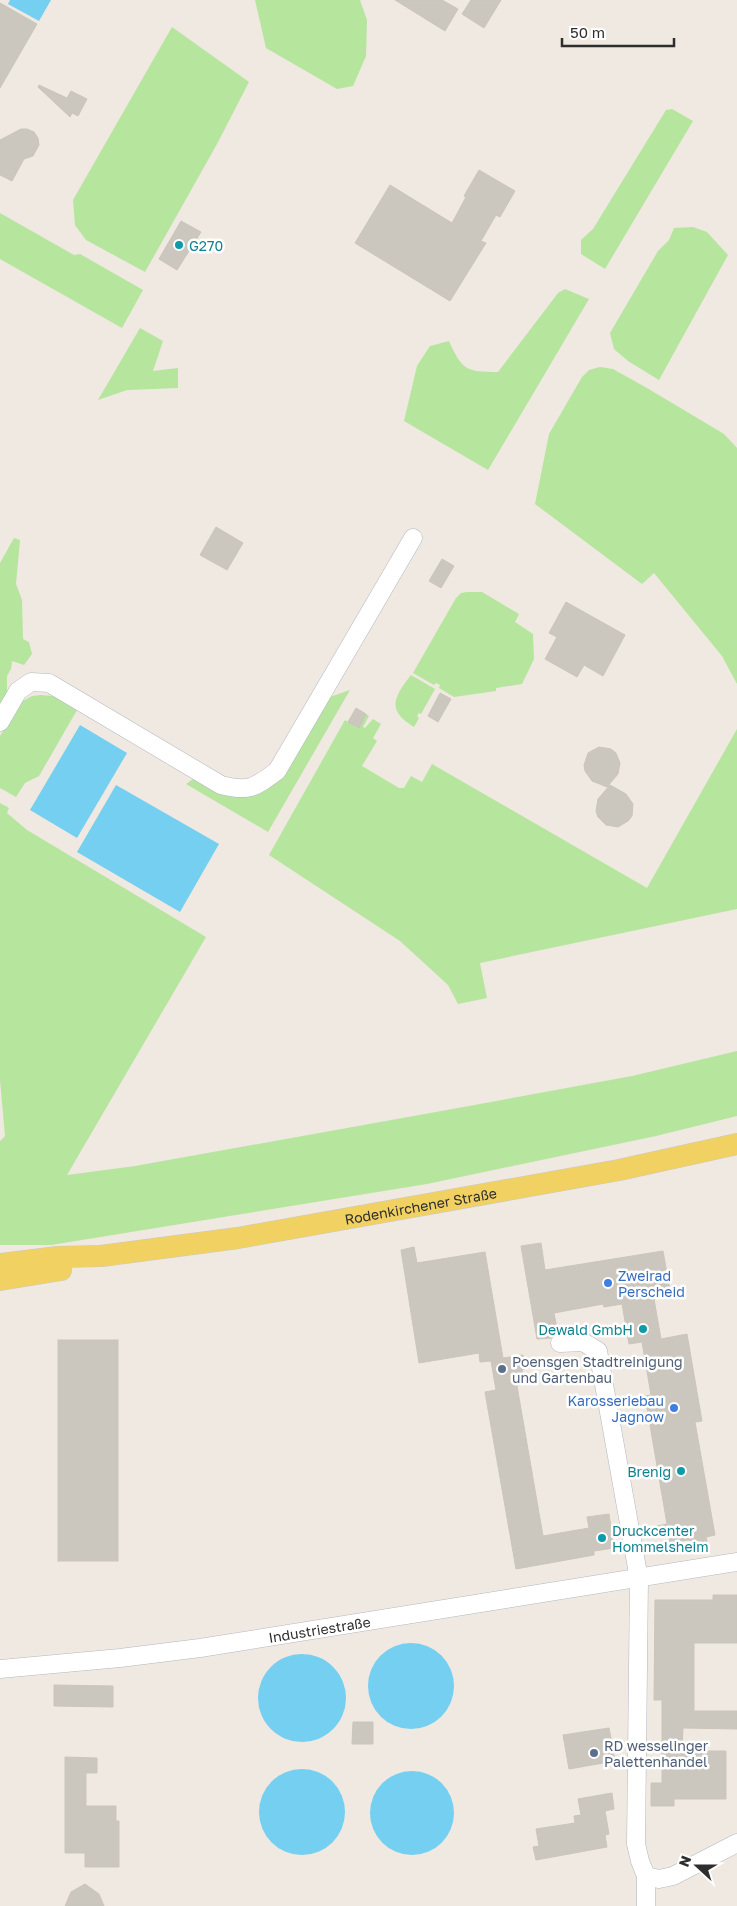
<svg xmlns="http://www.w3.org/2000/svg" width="737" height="1906" font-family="'Golos Text',sans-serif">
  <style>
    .green { fill: #b6e59e }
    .water { fill: #75cff0 }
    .building { fill: #cbc7bf; stroke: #cbc5ba }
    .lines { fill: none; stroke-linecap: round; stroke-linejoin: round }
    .minor-casing { stroke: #b4b7c1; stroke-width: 19 }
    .major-casing { stroke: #c9c9c9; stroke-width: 22 }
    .minor { stroke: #fff; stroke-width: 18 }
    .major { stroke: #f2d163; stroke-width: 21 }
    .culture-dot { fill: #0f9aa8; stroke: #fff; stroke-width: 2 }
    .shop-dot { fill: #3f7fe0; stroke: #fff; stroke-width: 2 }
    .service-dot { fill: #5c6f8a; stroke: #fff; stroke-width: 2 }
    .labels { text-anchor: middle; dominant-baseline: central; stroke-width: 5; stroke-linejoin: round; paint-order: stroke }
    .culture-label { font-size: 14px; fill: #0d838f; stroke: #fff; text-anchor: start }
    .street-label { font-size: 14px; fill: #2e2e2e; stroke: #fff }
    .shop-label { font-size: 14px; fill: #366cbe; stroke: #fff; text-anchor: start }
    .service-label { font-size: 14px; fill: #4e5e75; stroke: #fff; text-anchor: start }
  </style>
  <rect width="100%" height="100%" fill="#efe9e1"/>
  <!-- green -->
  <g class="green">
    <path d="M 255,0 L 360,0 L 367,20 L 366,56 L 353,86 L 337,89 L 266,48 Z"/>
    <path d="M 172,27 L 249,82 L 217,144 L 145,272 L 86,240 L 75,225 L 73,200 Z"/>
    <path d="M 672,109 L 693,121 L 605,269 L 581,254 L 581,240 L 593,229 L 666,110 Z"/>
    <path d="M 0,213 L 74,255 L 80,254 L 143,290 L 122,328 L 0,259 Z"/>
    <path d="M 693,227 L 707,232 L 728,255 L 659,380 L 628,361 L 614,349 L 610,333 L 658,251 L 669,240 L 674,228 Z"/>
    <path d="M 565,289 L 589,299 L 488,470 L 404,421 L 417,366 L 430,346 L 449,341 C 462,370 466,372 498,372 L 558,293 Z"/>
    <path d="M 140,328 L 163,341 L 153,371 L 178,368 L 178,388 L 127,390 L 98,400 Z"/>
    <path d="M 600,367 L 613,369 L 647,388 L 724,434 L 737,448 L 737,684 L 722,656 L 654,573 L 642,584 L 535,504 L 549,434 L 582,377 L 589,370 Z"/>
    <path d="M 14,538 L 20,540 L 16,584 L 22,600 L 23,639 L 29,642 L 32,654 L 24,665 L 12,661 L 11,669 L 7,676 L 7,695 L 0,709 L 0,563 Z"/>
    <path d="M 467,592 L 482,592 L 519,614 L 515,622 L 533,634 L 534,659 L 522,684 L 496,688 L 496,691 L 454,697 L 439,688 L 440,685 L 436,683 L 434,685 L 413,673 L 456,598 L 461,593 Z"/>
    <path d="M 411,675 L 435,689 L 421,714 L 419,713 L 417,716 L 419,718 L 414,727 C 386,710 394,697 411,675 Z"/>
    <path d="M 350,690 L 268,832 L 186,784 L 193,779 L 198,779 C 231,796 249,809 281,778 L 327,698 Z"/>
    <path d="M 41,695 L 53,696 L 77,710 L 39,776 L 25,783 L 16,797 L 0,788 L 0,736 L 17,707 L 23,701 L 32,696 Z"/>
    <path d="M 366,714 L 369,716 L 363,727 L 365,728 L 373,719 L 381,724 L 373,738 L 377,741 L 362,766 L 399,788 L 404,788 L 411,776 L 422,782 L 432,764 L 647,888 L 737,729 L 737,909 L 480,963 L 487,998 L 458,1004 L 448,985 L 400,941 L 269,855 L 345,720 L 358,728 Z"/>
    <path d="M 0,803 L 9,808 L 7,813 L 27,830 L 206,937 L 67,1175 L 135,1166 L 458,1108 L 632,1076 L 737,1051 L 737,1116 L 656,1136 L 427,1184 L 51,1245 L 0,1245 L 0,1141 L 5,1136 L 0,1080 Z"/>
  </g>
  <!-- water -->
  <g class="water">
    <path d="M 10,0 L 51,0 L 39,21 L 8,4 Z"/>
    <path d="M 80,725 L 127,753 L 77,838 L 30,810 Z"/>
    <path d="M 116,785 L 219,844 L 180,912 L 77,852 Z"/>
    <circle cx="411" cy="1686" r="43"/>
    <circle cx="302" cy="1698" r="44"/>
    <circle cx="302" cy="1812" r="43"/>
    <circle cx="412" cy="1813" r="42"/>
  </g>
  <!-- building -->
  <g class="building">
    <path d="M 395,0 L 442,0 L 458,9 L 445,31 Z"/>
    <path d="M 471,0 L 501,0 L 484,28 L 462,14 Z"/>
    <path d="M 0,3 L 37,24 L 0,88 Z"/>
    <path d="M 39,85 L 67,98 L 71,91 L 87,99 L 78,116 L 72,113 L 70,117 L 38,87 Z"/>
    <path d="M 21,129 L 27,129 L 34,132 L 38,138 L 39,145 L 33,156 L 24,159 L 12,181 L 0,175 L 0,140 Z"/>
    <path d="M 479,170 L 515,191 L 500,217 L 496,215 L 481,241 L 486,243 L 450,301 L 355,243 L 390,185 L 452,223 L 466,197 L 464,196 Z"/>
    <path d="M 181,221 L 201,232 L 177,270 L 159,259 Z"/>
    <path d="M 216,527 L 243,543 L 227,570 L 200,555 Z"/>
    <path d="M 442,559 L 454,566 L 441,588 L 429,581 Z"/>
    <path d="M 566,602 L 625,635 L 603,676 L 584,665 L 577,677 L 545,659 L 557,637 L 549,633 Z"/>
    <path d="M 440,693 L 451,699 L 438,722 L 428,716 Z"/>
    <path d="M 356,708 L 366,714 L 359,728 L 348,722 Z"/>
    <path d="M 599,747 L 611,749 L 616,753 L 620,763 L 618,774 L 607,787 L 592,781 L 585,771 L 584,765 L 588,753 Z"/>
    <path d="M 610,785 L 626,794 L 633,804 L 632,816 L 628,821 L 618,827 L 606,825 L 598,817 L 596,811 L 598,799 Z"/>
    <path d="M 541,1243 L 545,1270 L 663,1251 L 671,1296 L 654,1299 L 661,1339 L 687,1334 L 702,1421 L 695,1422 L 715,1535 L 706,1537 L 707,1542 L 687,1540 L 670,1543 L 669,1537 L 658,1536 L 657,1526 L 667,1524 L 645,1396 L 651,1395 L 642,1342 L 629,1344 L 622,1304 L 604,1307 L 603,1304 L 554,1313 L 558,1333 L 551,1338 L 537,1339 L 521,1246 Z"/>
    <path d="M 414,1247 L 417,1263 L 485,1252 L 503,1358 L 523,1355 L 525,1369 L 522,1370 L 524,1384 L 517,1386 L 543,1536 L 589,1528 L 587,1517 L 609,1514 L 614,1548 L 594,1551 L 594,1555 L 516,1569 L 485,1392 L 496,1390 L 491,1361 L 480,1362 L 479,1353 L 419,1363 L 401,1250 Z"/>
    <rect x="58" y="1340" width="60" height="221"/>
    <path d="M 713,1595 L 737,1595 L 737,1643 L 694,1643 L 694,1711 L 737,1711 L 737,1729 L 683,1728 L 682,1751 L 726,1751 L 726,1799 L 674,1799 L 674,1806 L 651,1806 L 651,1783 L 662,1783 L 662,1700 L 654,1700 L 655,1600 L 713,1600 Z"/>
    <path d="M 54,1685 L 113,1686 L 113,1707 L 54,1706 Z"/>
    <path d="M 353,1722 L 373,1722 L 373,1744 L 352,1744 Z"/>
    <path d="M 609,1728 L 615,1761 L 569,1769 L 563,1735 Z"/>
    <path d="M 65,1757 L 97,1758 L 97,1773 L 86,1773 L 86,1806 L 116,1806 L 116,1821 L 119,1821 L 119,1867 L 85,1867 L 85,1853 L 65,1853 Z"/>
    <path d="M 612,1793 L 614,1809 L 605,1811 L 609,1834 L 605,1835 L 607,1847 L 536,1860 L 533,1847 L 539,1846 L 536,1829 L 575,1823 L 574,1816 L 581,1815 L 578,1799 Z"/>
    <path d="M 85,1884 L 99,1894 L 104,1906 L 65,1906 L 71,1892 Z"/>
  </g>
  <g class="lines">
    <!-- minor casing -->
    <g class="minor-casing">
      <g id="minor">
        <path d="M 0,722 L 18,691 L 31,682 L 49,683 L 221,785 C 249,792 254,788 277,771 L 413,538"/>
        <path d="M 560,1343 L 583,1342 L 598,1351 L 639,1579 L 636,1844 L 640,1861 L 646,1876 L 646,1906"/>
        <path id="s1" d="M 0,1669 L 120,1658 L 200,1648 L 737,1562"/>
        <path d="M 646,1876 L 659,1879 L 673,1876 L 737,1843"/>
      </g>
    </g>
    <!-- major casing -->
    <g class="major-casing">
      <g id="major">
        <path id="s2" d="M 0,1264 L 58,1257 L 101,1256 L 238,1238 L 619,1170 L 737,1144"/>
        <path d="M 0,1280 L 61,1270"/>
      </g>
    </g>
    <!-- minor -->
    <use href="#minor" class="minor"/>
    <!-- major -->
    <use href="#major" class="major"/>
  </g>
  <!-- markers -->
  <g class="culture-dot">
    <circle cx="179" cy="245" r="5"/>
    <circle cx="643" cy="1329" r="5"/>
    <circle cx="681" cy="1471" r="5"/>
    <circle cx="602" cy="1538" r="5"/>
  </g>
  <g class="shop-dot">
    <circle cx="608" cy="1283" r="5"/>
    <circle cx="674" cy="1408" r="5"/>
  </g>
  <g class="service-dot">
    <circle cx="502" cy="1369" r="5"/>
    <circle cx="594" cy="1753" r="5"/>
  </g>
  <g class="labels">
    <!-- culture labels -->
    <g class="culture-label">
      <text x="189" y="245">G270</text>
      <text x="633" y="1329" text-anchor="end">Dewald GmbH</text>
      <text x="671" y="1471" text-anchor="end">Brenig</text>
      <text x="612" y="1530">Druckcenter<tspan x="612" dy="16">Hommelsheim</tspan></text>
    </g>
    <!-- street labels -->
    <g class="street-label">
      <text stroke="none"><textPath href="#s2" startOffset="425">Rodenkirchener Straße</textPath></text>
      <text stroke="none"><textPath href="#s1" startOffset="322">Industriestraße</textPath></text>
    </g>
    <!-- shop labels -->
    <g class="shop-label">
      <text x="618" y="1275">Zweirad<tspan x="618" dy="16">Perscheid</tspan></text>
      <text x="664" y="1400" text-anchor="end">Karosseriebau<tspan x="664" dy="16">Jagnow</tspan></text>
    </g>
    <!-- service labels -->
    <g class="service-label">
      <text x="512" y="1361">Poensgen Stadtreinigung<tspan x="512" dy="16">und Gartenbau</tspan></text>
      <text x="604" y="1745">RD wesselinger<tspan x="604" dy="16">Palettenhandel</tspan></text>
    </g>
  </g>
  <!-- north arrow -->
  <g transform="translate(697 1866) rotate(291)" stroke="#ffffff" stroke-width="4" paint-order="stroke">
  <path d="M0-4L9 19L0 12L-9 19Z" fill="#2e2e2e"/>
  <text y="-8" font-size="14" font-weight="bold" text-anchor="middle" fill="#2e2e2e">N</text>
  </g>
  <!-- scale -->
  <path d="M562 38v8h112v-8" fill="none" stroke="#2e2e2e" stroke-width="2.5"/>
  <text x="570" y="38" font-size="15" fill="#2e2e2e" stroke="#ffffff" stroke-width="4" paint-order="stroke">50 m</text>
</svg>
